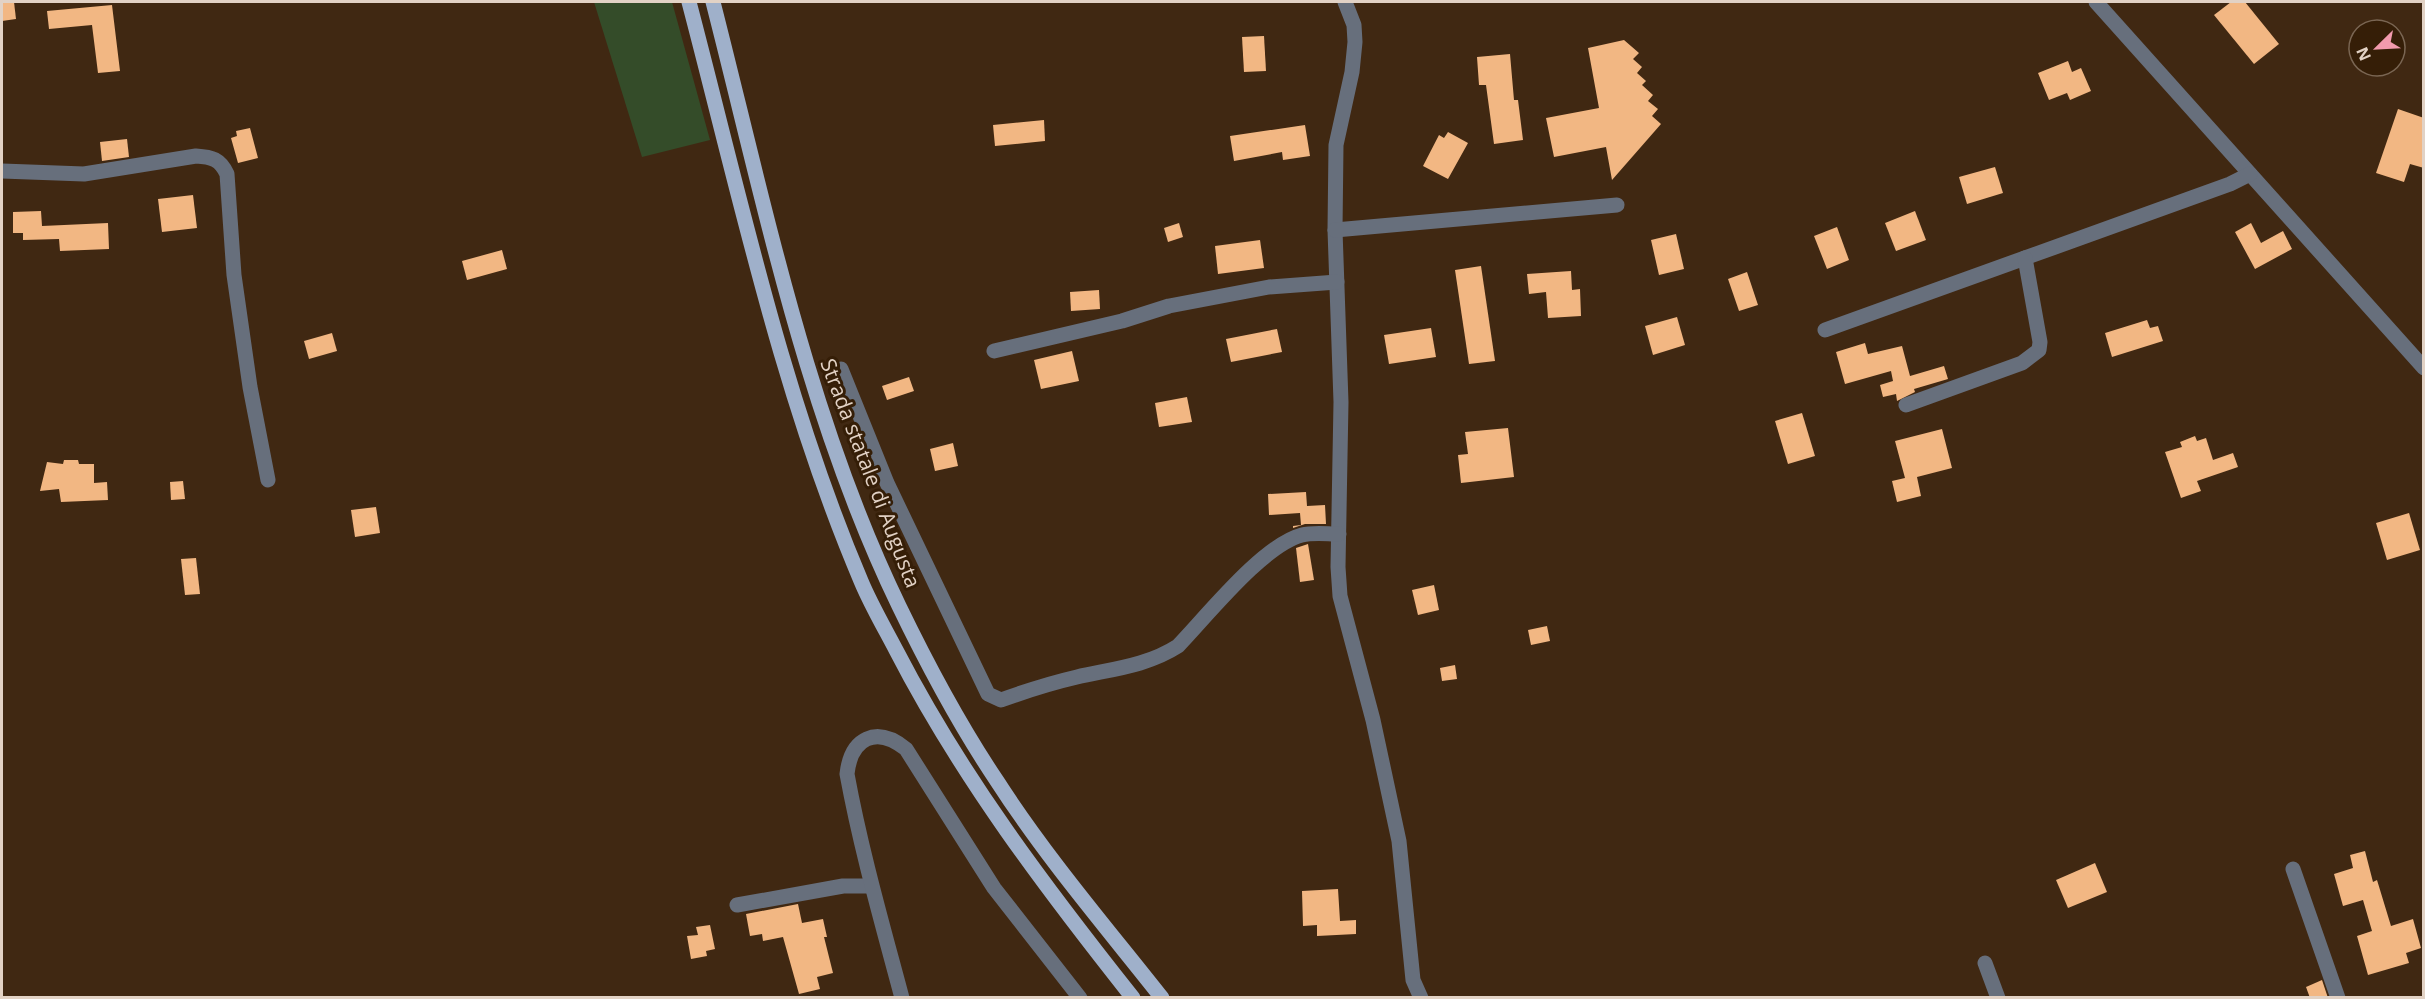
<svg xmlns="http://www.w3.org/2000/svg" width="2425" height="999" font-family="'Open Sans',sans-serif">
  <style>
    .green { fill: #344c29 }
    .building { fill: #f2b783 }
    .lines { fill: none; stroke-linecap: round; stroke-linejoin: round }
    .minor { stroke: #676f7c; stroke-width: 15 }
    .major { stroke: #9fb0ca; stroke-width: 15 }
    .labels { text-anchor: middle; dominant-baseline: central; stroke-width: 6; stroke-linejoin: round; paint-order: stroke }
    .street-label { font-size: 21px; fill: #e2d2c5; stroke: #351e07 }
  </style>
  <rect width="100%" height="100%" fill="#402812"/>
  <!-- green -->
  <path class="green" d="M 594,2 L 672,2 L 710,140 L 642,157 Z"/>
  <!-- building -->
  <g class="building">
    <path d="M 2,2 L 14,2 L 16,19 L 2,21 Z"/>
    <path d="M 2231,2 L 2245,2 L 2279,44 L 2254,64 L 2214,15 Z"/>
    <path d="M 112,5 L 120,71 L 98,73 L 92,25 L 49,29 L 47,11 Z"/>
    <path d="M 1264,36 L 1266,71 L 1244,72 L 1242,37 Z"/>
    <path d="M 1624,40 L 1639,53 L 1633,59 L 1642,67 L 1637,73 L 1646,81 L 1642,85 L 1653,95 L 1648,101 L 1658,109 L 1652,116 L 1661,124 L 1612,180 L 1606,147 L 1554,157 L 1546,118 L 1599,108 L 1588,48 Z"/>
    <path d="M 1510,54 L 1514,100 L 1518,100 L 1523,140 L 1494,144 L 1486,85 L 1479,85 L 1477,57 Z"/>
    <path d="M 2068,61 L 2072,72 L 2081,68 L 2091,91 L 2070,100 L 2067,93 L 2049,100 L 2038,73 Z"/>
    <path d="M 2398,109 L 2424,118 L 2424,168 L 2410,164 L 2404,182 L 2376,173 Z"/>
    <path d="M 1044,120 L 1045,141 L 995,146 L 993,125 Z"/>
    <path d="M 1305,125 L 1310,156 L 1283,160 L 1282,152 L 1234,161 L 1230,136 Z"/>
    <path d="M 250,128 L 258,158 L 238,163 L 231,138 L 237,136 L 236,131 Z"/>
    <path d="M 1448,132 L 1468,143 L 1448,179 L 1423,166 L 1439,135 L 1444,138 Z"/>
    <path d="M 127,139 L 129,157 L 102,161 L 100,142 Z"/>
    <path d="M 1995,167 L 2003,193 L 1967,204 L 1959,177 Z"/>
    <path d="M 193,195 L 197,228 L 162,232 L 158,199 Z"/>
    <path d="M 41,211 L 42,226 L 108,223 L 109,249 L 60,251 L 59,239 L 23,240 L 23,233 L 13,233 L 13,212 Z"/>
    <path d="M 1915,211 L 1926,240 L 1896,251 L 1885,223 Z"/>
    <path d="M 1179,223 L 1183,237 L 1168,242 L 1164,228 Z"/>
    <path d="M 2251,223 L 2261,243 L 2283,231 L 2292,249 L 2255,269 L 2235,232 Z"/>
    <path d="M 1837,227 L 1849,260 L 1827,269 L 1814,236 Z"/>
    <path d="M 1676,234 L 1684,269 L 1659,275 L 1651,240 Z"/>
    <path d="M 1260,240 L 1264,268 L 1218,274 L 1215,246 Z"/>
    <path d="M 502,250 L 507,269 L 467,280 L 462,261 Z"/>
    <path d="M 1481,266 L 1495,361 L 1469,364 L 1455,270 Z"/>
    <path d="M 1571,271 L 1572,290 L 1580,289 L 1581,316 L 1548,318 L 1546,292 L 1529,294 L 1527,274 Z"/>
    <path d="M 1747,272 L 1758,305 L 1739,311 L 1728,279 Z"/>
    <path d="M 1099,290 L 1100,309 L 1071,311 L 1070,292 Z"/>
    <path d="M 1677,317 L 1685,345 L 1653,355 L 1645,326 Z"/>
    <path d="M 2147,320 L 2150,328 L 2158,326 L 2163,341 L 2112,357 L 2105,333 Z"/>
    <path d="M 1431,328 L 1436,357 L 1389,364 L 1384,335 Z"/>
    <path d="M 1277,329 L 1282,352 L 1231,362 L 1226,339 Z"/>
    <path d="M 332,333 L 337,351 L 309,359 L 304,341 Z"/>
    <path d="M 1865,343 L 1868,354 L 1902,346 L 1910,376 L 1944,366 L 1948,379 L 1914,389 L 1915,392 L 1897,401 L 1896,394 L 1883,397 L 1880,385 L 1893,381 L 1891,371 L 1845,384 L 1836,352 Z"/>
    <path d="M 1072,351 L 1079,381 L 1041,389 L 1034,360 Z"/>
    <path d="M 909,377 L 914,391 L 887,400 L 882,386 Z"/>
    <path d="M 1187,397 L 1192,422 L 1159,427 L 1155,403 Z"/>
    <path d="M 1802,413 L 1815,456 L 1788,464 L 1775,421 Z"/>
    <path d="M 1508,428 L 1514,477 L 1461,483 L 1458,455 L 1468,454 L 1465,432 Z"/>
    <path d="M 1942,429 L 1952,468 L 1917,477 L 1921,496 L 1897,502 L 1892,481 L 1905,478 L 1895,441 Z"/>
    <path d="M 2195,436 L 2197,441 L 2206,438 L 2213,460 L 2233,453 L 2238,467 L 2197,481 L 2201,491 L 2181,498 L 2165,452 L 2182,447 L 2180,442 Z"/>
    <path d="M 953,443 L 958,466 L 935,471 L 930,449 Z"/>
    <path d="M 64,460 L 78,460 L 79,464 L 94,464 L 94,483 L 107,482 L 108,500 L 61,502 L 59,489 L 40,491 L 47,462 L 63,464 Z"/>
    <path d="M 183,481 L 185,499 L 171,500 L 170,482 Z"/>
    <path d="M 1306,492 L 1307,506 L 1325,505 L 1326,524 L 1305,524 L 1293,528 L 1293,526 L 1301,525 L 1300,513 L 1269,515 L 1268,494 Z"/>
    <path d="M 376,507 L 380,533 L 355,537 L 351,510 Z"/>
    <path d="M 2409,513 L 2420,550 L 2387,560 L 2376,523 Z"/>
    <path d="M 1308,544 L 1314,580 L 1300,582 L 1296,548 Z"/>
    <path d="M 196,558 L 200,594 L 185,595 L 181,559 Z"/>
    <path d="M 1434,585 L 1439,610 L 1418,615 L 1412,590 Z"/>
    <path d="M 1547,626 L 1550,641 L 1531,645 L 1528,630 Z"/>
    <path d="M 1455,665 L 1457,679 L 1442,681 L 1440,668 Z"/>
    <path d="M 2365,851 L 2373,882 L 2377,880 L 2391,926 L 2413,919 L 2421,948 L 2406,953 L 2409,963 L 2368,975 L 2357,936 L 2372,931 L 2363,900 L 2343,906 L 2334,874 L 2353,868 L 2350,855 Z"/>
    <path d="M 2095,863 L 2107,892 L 2068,908 L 2056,880 Z"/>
    <path d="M 1338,889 L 1340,921 L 1356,920 L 1356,934 L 1317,936 L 1317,925 L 1303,926 L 1302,891 Z"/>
    <path d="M 798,904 L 802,923 L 823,919 L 827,937 L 824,937 L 833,973 L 817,977 L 820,989 L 799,994 L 783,937 L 763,941 L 762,934 L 750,936 L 746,914 Z"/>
    <path d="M 710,925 L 715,949 L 706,951 L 707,956 L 691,959 L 687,936 L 698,935 L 696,927 Z"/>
    <path d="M 2322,980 L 2328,998 L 2310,998 L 2306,987 Z"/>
  </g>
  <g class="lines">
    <!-- minor -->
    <g class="minor">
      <path d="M 1345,2 L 1354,25 L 1355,42 L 1352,72 L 1336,145 L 1335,230 L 1341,402 L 1338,567 L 1340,596 L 1373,720 L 1399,841 L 1413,980 L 1421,998"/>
      <path d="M 2096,2 L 2424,368"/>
      <path d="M 2,171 L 84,174 L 196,156 C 212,157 220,159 227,174 L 234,275 L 250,387 L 268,480"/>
      <path d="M 1335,230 L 1617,205"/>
      <path d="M 1825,330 L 2230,184 L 2250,174"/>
      <path d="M 994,351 L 1122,321 L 1169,306 L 1269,287 L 1337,282"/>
      <path d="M 841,369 L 887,483 L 988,694 L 1001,700 C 1026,691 1051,683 1077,677 C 1112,669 1147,666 1178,646 C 1207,616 1263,545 1302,535 C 1313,532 1327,534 1339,534"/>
      <path d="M 1906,405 L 2022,363 L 2039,350 L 2040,342 L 2025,258"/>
      <path d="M 2293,869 L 2338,998"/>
      <path d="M 737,905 L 843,886 L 870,886"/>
      <path d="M 1985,963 L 1998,998"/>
      <path d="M 902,998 C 882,923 861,850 847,774 C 851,738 876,725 906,749 L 994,888 L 1080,998"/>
    </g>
    <!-- major -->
    <g class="major">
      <path d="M 689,2 C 740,196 782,395 861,581 C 871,605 884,627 896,650 C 961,776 1045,887 1133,998"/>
      <path d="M 713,2 C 765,205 807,416 899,606 C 928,666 960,726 997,781 C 1046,857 1106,927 1162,998"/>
    </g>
  </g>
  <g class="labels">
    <!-- street labels -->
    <g class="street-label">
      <text transform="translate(871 473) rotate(69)">Strada statale di Augusta</text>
    </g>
  </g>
  <!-- border -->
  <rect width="2425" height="999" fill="none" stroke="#e2d2c5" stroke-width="6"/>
  <!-- north arrow -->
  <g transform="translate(2377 48) rotate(246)"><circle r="28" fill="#351e07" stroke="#7a6653" stroke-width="1.5"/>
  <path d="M0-4.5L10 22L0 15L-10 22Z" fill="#f29aad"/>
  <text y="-9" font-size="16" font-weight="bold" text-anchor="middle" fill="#e2d2c5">N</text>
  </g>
</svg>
